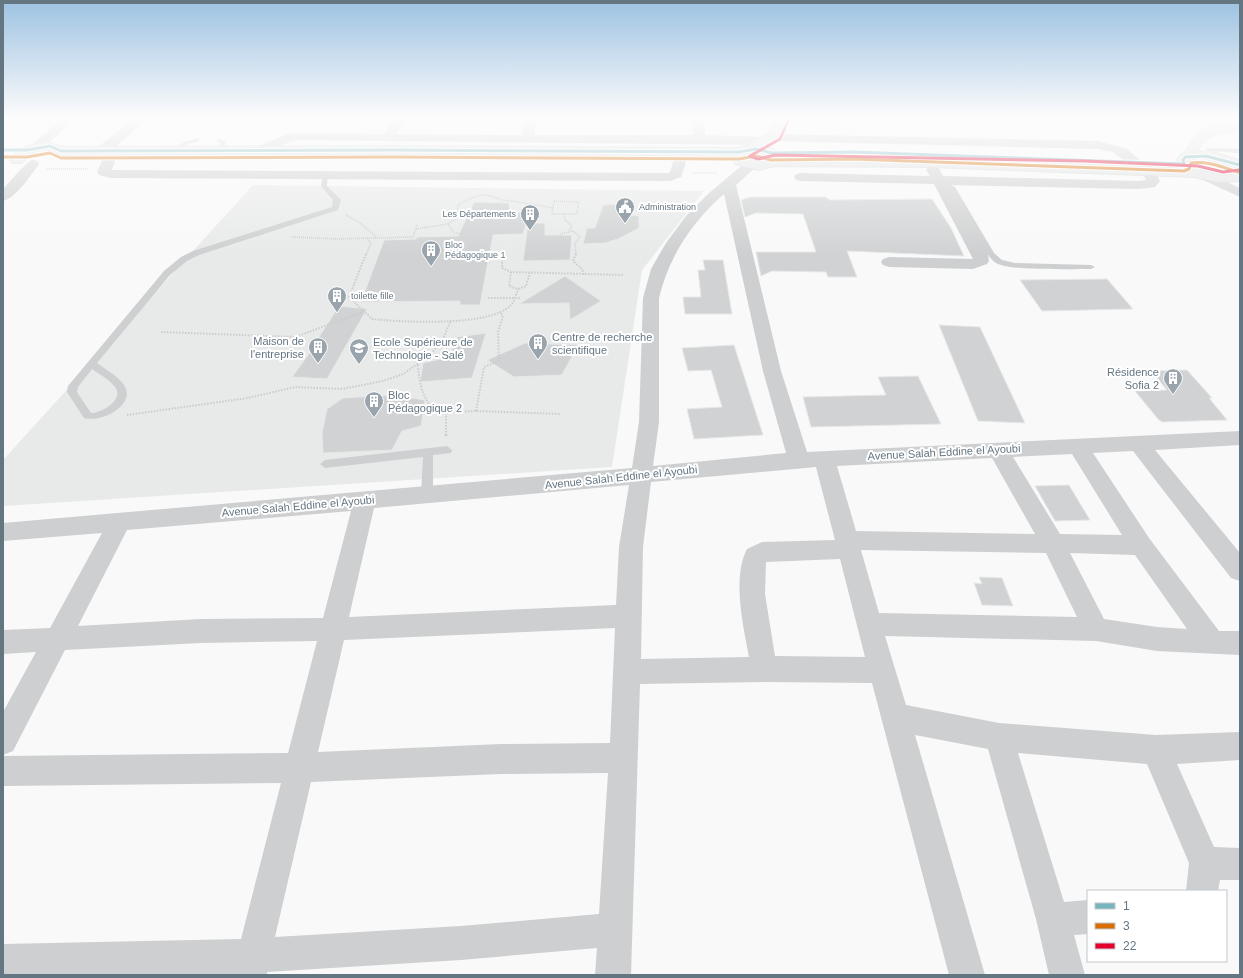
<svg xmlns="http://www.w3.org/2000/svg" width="1243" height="978" font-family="Arial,sans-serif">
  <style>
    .built { fill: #e8e9e9 }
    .building { fill: #d0d2d3; stroke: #e8e8e8 }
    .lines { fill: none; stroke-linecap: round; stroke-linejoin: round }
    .secondary-casing { stroke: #d5d6d7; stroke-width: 2 }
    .primary-casing { stroke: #d5d6d7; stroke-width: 2 }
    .path-far2 { stroke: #cbcccd; stroke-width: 1.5; stroke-dasharray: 1 1; stroke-linecap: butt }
    .path-far1 { stroke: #cbcccd; stroke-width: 2; stroke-dasharray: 1.5 1.5; stroke-linecap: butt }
    .path { stroke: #cbcccd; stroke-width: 2.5; stroke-dasharray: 2 2; stroke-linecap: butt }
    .lane { fill: #cecfd0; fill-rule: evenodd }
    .street { fill: #cecfd0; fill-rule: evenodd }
    .secondary { fill: #e1e2e2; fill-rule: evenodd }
    .primary { fill: #e1e2e2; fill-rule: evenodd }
    .bus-1-casing { stroke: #fff; stroke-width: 5 }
    .bus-2-casing { stroke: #fff; stroke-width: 5 }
    .bus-3-casing { stroke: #fff; stroke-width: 5 }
    .bus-1 { stroke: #78b4bb; stroke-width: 3 }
    .bus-2 { stroke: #d86d00; stroke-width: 3 }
    .bus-3 { stroke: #e4002b; stroke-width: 3 }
    .labels { text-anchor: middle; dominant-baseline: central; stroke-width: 4; stroke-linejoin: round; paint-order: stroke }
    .far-poi-label { font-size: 9px; fill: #657683; stroke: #fff; text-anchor: start }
    .poi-label { font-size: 11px; fill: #657683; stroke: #fff; text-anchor: start }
    .street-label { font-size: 11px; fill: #657683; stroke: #fff }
  </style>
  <rect width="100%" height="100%" fill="#f9f9f9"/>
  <!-- built -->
  <path class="built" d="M 253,185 L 704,191 L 642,270 L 612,467 L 3,506 L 3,460 Z"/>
  <!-- building -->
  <g class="building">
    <path d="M 750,197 L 825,197 L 830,200 L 932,199 L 951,228 L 964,256 L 847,251 L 857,277 L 828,277 L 826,272 L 772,271 L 761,276 L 756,252 L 816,252 L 803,214 L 756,213 L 745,217 L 741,200 Z"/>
    <path d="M 474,202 L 509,203 L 510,212 L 530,213 L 523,234 L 493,235 L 480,305 L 460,305 L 460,301 L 361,302 L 384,240 L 416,239 L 417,237 L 458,236 Z"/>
    <path d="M 626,204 L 627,215 L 639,216 L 639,228 L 618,239 L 605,243 L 583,244 L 587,228 L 595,228 L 603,205 Z"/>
    <path d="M 528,223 L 545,223 L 545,235 L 572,235 L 570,260 L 523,261 Z"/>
    <path d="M 703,260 L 723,260 L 732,314 L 685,314 L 683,297 L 701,297 L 698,270 L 705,270 Z"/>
    <path d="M 565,276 L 601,301 L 570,320 L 569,303 L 519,304 Z"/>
    <path d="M 1107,279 L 1133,309 L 1042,311 L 1020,280 Z"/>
    <path d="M 339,306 L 367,309 L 327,379 L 292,377 L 317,343 L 315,343 Z"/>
    <path d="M 939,325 L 980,327 L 1025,423 L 978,421 Z"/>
    <path d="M 486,333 L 472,378 L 420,382 L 423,363 L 450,357 L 457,337 Z"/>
    <path d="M 525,343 L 578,345 L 562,375 L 514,377 L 487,360 Z"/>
    <path d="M 734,345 L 763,435 L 694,439 L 687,409 L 722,407 L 711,370 L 688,371 L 682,348 Z"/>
    <path d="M 1187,370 L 1212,398 L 1209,398 L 1227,420 L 1162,422 L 1158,419 L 1135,391 L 1167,390 L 1151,371 Z"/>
    <path d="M 918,376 L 941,424 L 811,427 L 803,397 L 886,395 L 878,377 Z"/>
    <path d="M 391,395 L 425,400 L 421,426 L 402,431 L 392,450 L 323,453 L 322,433 L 327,409 L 343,398 Z"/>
    <path d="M 1069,485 L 1090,520 L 1055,521 L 1035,486 Z"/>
    <path d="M 979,577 L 1002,578 L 1013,606 L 982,605 L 974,583 L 982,584 Z"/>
  </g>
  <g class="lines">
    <!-- secondary casing -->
    <g class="secondary-casing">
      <g id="secondary">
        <path d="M 776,118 L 788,118 L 779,137 L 756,152 L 746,152 L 745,149 L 746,146 L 770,132 Z"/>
        <path d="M 1240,122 L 1240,130 L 1220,133 L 1209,137 L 1201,144 L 1194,159 L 1189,160 L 1183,156 C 1199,126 1208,126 1240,122 Z"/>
      </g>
    </g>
    <!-- primary casing -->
    <g class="primary-casing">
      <path id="primary" d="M 44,142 L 64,147 L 393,146 L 738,148 C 754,143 772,142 782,158 L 930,159 L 1181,168 L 1176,161 L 1182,154 C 1202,148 1221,153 1240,161 L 1240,171 C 1227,168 1202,151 1190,161 L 1191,164 C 1205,174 1223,177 1240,173 L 1240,181 L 1217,182 L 1194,177 L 930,167 L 775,166 L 758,170 L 735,164 L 731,156 L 393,154 L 61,155 C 57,154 56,152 52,151 C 41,146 28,154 22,163 L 12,163 L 10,160 L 20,149 ZM 749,153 L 762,153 L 769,157 L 769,159 L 758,162 L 745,158 L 744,154 Z"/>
    </g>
    <!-- path-far2 -->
    <g class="path-far2">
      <path d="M 47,169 L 88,169"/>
      <path d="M 693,173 L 716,173"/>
      <path d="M 554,201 L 579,202 L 577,214 L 552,214 Z"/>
      <path d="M 564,214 L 565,220 L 572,226 L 569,231"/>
      <path d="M 346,215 L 360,223 L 377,237"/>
      <path d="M 416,229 L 448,224"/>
      <path d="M 465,234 L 454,233 L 448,224 L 457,218 L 458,205 C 466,201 475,195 485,195 C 491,195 497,199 503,200 C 520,202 536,205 553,208"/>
      <path d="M 560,234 L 573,231 L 580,237 L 575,243 L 576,255"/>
      <path d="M 291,237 L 337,239 L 413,237 L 417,225"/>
      <path d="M 366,255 L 371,243 L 367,238"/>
    </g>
    <!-- path-far1 -->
    <g class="path-far1">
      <path d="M 366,254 L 349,297 L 372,319 C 402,322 488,327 510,306 C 515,301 516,294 518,289"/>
      <path d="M 576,254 L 573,261 L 582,269 L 584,275"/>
      <path d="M 502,256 L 502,268 L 511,272 L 623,275"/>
      <path d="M 511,272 L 509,286 L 518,289 L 526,286 L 530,273"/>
      <path d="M 488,298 L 521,298"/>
      <path d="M 161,332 L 295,337 L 363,312"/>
      <path d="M 418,365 C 419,384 423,400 437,413 L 476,411 L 561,414"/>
      <path d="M 476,411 L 484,367 L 499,361 L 498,332 L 503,316 L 500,312"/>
      <path d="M 446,413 L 446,435"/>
      <path d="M 127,415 L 248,398 L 295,387 L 342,389 L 383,381 L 403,374 L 429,356 L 443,339 L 451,320"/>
    </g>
    <!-- path -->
    <path class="path" d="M 446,434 L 446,436"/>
    <!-- lane -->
    <g class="lane">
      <path d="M 197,138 L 200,140 L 199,141 L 188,144 L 176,152 L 171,151 L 184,142 Z"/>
      <path d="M 217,139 L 221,139 L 226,142 L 224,151 L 219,150 L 220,143 L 217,141 Z"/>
      <path d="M 1207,148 L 1240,149 L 1240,153 L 1209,151 L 1206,149 Z"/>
      <path d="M 323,174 L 328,175 L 327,186 L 341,200 L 338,210 L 199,255 L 187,261 L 170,275 L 97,363 C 105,369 119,377 124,385 C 137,405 101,423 84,418 L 67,392 L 68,386 L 164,271 L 181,257 L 193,251 L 332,207 L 333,200 L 321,186 ZM 92,369 C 99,374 110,380 115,387 C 125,400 101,413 91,413 L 77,392 L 78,387 Z"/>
      <path d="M 940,182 L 944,182 L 955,187 L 994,253 L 1002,260 L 1015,263 L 1091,265 L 1095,267 L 1091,269 C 1073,269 1008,271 996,263 C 983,255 959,205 950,189 L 940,184 Z"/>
      <path d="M 447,446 L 452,450 L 451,453 L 433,455 L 433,494 L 431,497 L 423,497 L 421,494 L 423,457 L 325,468 L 320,464 L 325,460 Z"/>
    </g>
    <!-- street -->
    <g class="street">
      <path d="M 63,118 L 76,118 L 40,151 L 32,151 L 30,148 L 32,145 Z"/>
      <path d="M 135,118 L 149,118 L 107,154 L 97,154 L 96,151 L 97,148 Z"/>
      <path d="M 395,118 L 407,118 L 396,134 L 522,135 L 526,118 L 538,118 L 534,135 L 693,135 L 692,118 L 704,118 L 705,135 L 763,137 L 769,141 L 763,145 L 303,140 L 291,141 L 263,154 L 257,150 L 258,147 L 288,133 L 384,134 Z"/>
      <path d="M 776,134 L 1098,141 L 1127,149 L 1141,161 L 1134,165 L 1129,164 L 1113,152 L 1098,149 L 772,141 L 770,138 L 772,135 Z"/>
      <path d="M 108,157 L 115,161 L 112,170 L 668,173 L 670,172 L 674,159 L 684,159 L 686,162 L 681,177 L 670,181 L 111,178 L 99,175 L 97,172 L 103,158 Z"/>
      <path d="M 32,160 L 37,161 L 39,164 C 31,175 16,198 3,201 L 3,189 C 9,183 26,162 32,160 Z"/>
      <path d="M 751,161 L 756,162 L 758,165 L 736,185 L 781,371 L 807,452 L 1240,431 L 1240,445 L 1155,450 L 1240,553 L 1240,581 L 1231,578 L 1133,451 L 1093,453 L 1149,538 L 1219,631 L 1240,631 L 1240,655 L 1157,651 L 1096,641 L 885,636 L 906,705 L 999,723 L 1156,735 L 1240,732 L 1240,760 L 1177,764 L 1214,847 L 1240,848 L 1240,880 L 1220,880 L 1218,891 L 1186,891 L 1189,863 L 1147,764 L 1018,753 L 1064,902 L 1088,900 L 1088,934 L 1074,935 L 1085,975 L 1049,975 L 1036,919 L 988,749 L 915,735 L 985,975 L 949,975 L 872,683 L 764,682 L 640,684 L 631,975 L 595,975 L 597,948 L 461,960 L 267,972 L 267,975 L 3,975 L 3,944 L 241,939 L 281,783 L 3,786 L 3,756 L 288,753 L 317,641 L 201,643 L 65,650 L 13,751 L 3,755 L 3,712 L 36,652 L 3,654 L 3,630 L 50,628 L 102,533 L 3,541 L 3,523 L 632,468 L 639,422 L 643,298 L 651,269 L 666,243 L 686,216 L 708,194 L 746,162 ZM 724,194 L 763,371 L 786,453 L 653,466 L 659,422 L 659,298 C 669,256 692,222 724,194 ZM 1072,454 L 1122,535 L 1060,534 L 1013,457 ZM 992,458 L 1035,534 L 856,531 L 837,466 ZM 816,467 L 835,540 L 762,542 L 747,549 C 732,578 743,625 749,657 L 641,659 L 643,547 L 651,482 ZM 629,485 L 619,547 L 616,605 L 349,617 L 374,508 ZM 351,511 L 323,618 L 201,619 L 78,626 L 127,530 ZM 861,550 L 1046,553 L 1077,617 L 879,613 ZM 1070,553 L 1135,555 L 1187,629 L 1157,627 L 1104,619 ZM 840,559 L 865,657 L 775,656 L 765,594 L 766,562 ZM 615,628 L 610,743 L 501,744 L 318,752 L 344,640 ZM 608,773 L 599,914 L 461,926 L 275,937 L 311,782 L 501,774 Z"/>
      <path d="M 933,166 L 938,167 L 943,176 L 1138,181 L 1146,180 L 1141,170 L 1143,167 L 1153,167 L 1160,181 L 1155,187 L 1138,189 L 948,185 L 988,255 L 989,261 L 987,264 L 973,269 L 889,267 L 883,265 L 881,262 L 883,259 L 889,257 L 973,259 L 934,184 L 801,181 L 796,180 L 794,177 L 796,174 L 801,173 L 930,176 L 926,170 L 928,167 Z"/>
      <path d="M 1208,173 L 1240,188 L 1240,197 L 1203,180 L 1201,177 L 1203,174 Z"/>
    </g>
    <!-- secondary -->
    <use href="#secondary" class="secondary"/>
    <!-- primary -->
    <use href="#primary" class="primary"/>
    <!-- bus-1 casing -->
    <g class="bus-1-casing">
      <path id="bus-1" d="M 3,150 L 27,150 L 50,146 L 61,151 L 393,150 L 739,152 L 756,149 L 772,153 L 854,152 L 1184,164 L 1183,160 L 1185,157 L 1206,156 L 1240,165"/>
    </g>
    <!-- bus-2 casing -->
    <g class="bus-2-casing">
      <path id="bus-2" d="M 3,157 L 27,157 L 50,153 L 61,158 L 393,157 L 739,159 L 756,156 L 771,160 L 854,159 L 1184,171 L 1189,169 L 1191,163 C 1208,161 1222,167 1238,172"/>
    </g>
    <!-- bus-3 casing -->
    <g class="bus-3-casing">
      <path id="bus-3" d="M 788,121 L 780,139 L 750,156 L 758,159 L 775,155 L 1084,161 L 1198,166 L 1223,172 L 1239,170"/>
    </g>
    <!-- bus-1 -->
    <use href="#bus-1" class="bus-1"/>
    <!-- bus-2 -->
    <use href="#bus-2" class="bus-2"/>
    <!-- bus-3 -->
    <use href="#bus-3" class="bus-3"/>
  </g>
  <!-- sky -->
  <linearGradient id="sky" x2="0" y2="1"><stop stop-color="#9dc2e2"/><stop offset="0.46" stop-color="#fcfcfc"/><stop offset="1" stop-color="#fcfcfc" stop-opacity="0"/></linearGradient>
  <rect width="1243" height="255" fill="url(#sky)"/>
  <!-- icons -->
  <defs>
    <g id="civic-pin" transform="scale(1)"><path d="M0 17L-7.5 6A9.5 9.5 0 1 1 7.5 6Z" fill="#99a4ac" stroke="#fff"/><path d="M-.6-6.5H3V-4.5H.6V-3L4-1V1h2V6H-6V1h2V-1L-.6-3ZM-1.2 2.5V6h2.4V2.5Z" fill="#fff"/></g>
    <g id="building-pin" transform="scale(1)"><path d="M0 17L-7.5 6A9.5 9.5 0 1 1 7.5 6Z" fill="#99a4ac" stroke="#fff"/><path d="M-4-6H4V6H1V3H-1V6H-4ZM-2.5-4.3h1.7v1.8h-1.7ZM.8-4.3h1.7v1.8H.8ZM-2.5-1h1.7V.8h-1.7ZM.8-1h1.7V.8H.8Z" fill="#fff"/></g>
    <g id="university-pin" transform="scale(1)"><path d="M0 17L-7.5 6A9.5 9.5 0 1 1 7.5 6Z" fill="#99a4ac" stroke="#fff"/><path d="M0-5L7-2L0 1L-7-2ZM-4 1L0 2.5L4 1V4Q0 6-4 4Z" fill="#fff"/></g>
  </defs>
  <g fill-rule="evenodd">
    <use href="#civic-pin" x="625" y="207"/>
    <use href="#building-pin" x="530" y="214"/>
    <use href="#building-pin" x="431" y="250"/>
    <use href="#building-pin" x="337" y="296"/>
    <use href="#building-pin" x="538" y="343"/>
    <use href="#building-pin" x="318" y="347"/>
    <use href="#university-pin" x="359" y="348"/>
    <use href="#building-pin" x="1173" y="378"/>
    <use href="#building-pin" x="374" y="401"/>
  </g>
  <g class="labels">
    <!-- far-poi labels -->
    <g class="far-poi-label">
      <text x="639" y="207">Administration</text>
      <text x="516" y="214" text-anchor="end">Les Départements</text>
      <text x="445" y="245">Bloc<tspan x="445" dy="10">Pédagogique 1</tspan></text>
      <text x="351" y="296">toilette fille</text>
    </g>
    <!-- poi labels -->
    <g class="poi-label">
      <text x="552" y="337">Centre de recherche<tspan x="552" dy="13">scientifique</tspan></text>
      <text x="304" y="341" text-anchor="end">Maison de<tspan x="304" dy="13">l'entreprise</tspan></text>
      <text x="373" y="342">Ecole Supérieure de<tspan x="373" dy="13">Technologie - Salé</tspan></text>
      <text x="1159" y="372" text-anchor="end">Résidence<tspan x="1159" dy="13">Sofia 2</tspan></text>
      <text x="388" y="395">Bloc<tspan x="388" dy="13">Pédagogique 2</tspan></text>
    </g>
    <!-- street labels -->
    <g class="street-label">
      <text transform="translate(944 452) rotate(-3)">Avenue Salah Eddine el Ayoubi</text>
      <text transform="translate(621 477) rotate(-6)">Avenue Salah Eddine el Ayoubi</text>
      <text transform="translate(298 506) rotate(-5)">Avenue Salah Eddine el Ayoubi</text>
    </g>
  </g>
  <!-- border -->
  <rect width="1243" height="978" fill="none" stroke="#657683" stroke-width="8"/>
  <!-- legend -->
  <rect x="1087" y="890" width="140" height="72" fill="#ffffff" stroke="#c1c8cd"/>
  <rect x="1095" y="903" width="20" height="6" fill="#78b4bb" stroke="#c1c8cd"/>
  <text x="1123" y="910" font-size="12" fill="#657683">1</text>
  <rect x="1095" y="923" width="20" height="6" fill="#d86d00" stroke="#c1c8cd"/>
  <text x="1123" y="930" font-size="12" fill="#657683">3</text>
  <rect x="1095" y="943" width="20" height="6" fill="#e4002b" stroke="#c1c8cd"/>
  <text x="1123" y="950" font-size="12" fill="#657683">22</text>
</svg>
